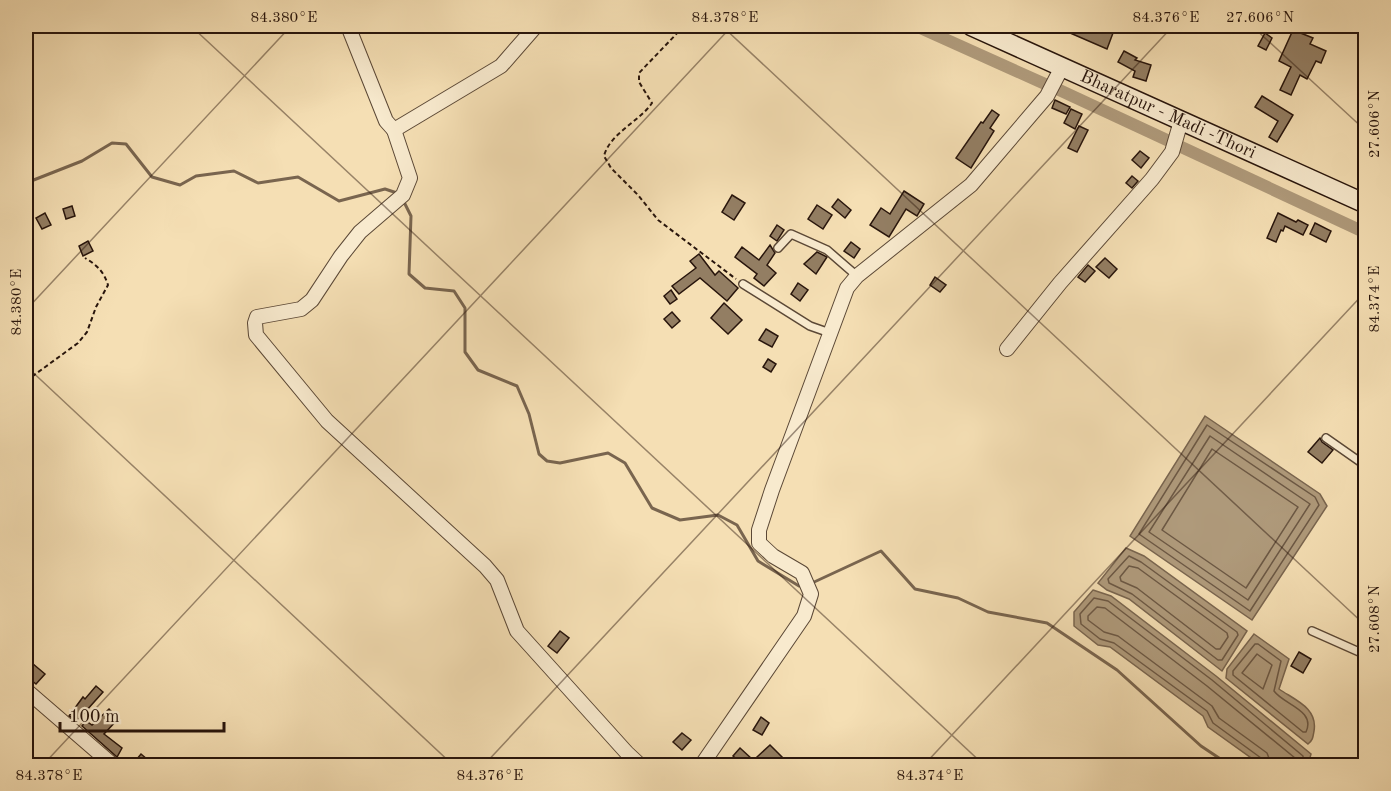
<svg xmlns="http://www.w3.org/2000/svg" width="1391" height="791" font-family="'Old Standard TT',serif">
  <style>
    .water { fill: #af9a7b; stroke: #79654f; stroke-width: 1.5 }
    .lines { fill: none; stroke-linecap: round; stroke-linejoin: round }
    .shore { stroke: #6c5844; stroke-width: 1.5 }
    .stream { stroke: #79654f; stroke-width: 3 }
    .canal { stroke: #af9a7b; stroke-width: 12 }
    .building { fill: #937e63; stroke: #28150c; stroke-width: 1.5 }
    .lane-casing { stroke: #5b4836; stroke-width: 10 }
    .street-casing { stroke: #5b4836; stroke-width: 16 }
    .secondary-casing { stroke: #28150c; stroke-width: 21 }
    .path { stroke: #28150c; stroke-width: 2; stroke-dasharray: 4.5 3; stroke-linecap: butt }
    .lane { stroke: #f8eace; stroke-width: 7 }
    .street { stroke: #f8eace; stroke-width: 14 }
    .secondary { stroke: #f8eace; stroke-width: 18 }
    .ticks { fill: none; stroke: #28150c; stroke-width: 1.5; stroke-opacity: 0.45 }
    .labels { text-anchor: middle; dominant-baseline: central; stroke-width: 4.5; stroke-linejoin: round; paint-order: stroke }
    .street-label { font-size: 18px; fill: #28150c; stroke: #f8eace }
    .neatline { fill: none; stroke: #28150c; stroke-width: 2 }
    .ticks-label { font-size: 15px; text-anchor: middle; fill: #28150c }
  </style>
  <rect width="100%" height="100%" fill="#f5dfb4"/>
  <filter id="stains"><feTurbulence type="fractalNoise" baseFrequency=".00333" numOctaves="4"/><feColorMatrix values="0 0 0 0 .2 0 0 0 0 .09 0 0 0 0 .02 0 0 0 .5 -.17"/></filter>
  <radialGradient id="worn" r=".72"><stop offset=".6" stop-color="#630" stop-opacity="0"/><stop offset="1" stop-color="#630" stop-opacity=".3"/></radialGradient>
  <!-- water -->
  <g class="water">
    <path d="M 1205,416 L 1320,494 L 1327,506 L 1252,620 L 1130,536 Z"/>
    <path d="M 1126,548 L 1144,556 L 1247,631 L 1222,671 L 1129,599 L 1107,590 L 1098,583 Z"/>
    <path d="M 1093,590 L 1111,596 L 1216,676 L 1311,754 L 1308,765 L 1261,765 L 1208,727 L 1203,716 L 1110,647 L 1098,645 L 1074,626 L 1074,612 Z"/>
    <path d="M 1254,634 L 1289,659 L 1279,689 C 1295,700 1318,708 1314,731 C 1313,737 1313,740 1308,744 L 1226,678 L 1227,669 Z"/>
  </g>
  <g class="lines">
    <!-- shore -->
    <g class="shore">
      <path d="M 1207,425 L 1315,497 L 1319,505 L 1250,611 L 1139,534 Z"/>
      <path d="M 1210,436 L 1310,504 L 1248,600 L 1149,532 Z"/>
      <path d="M 1212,449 L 1298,507 L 1246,588 L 1162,530 Z"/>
      <path d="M 1129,556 L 1141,562 L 1237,632 L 1238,635 L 1222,660 L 1218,660 L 1132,594 L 1109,583 L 1108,579 Z"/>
      <path d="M 1129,566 L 1138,568 L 1227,633 L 1228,637 L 1220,649 L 1216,649 L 1137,588 L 1121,581 L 1120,577 Z"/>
      <path d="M 1255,644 L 1258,644 L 1281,661 L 1274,691 C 1284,705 1316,710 1306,732 L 1303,732 L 1233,675 L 1233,671 Z"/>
      <path d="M 1257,654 L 1272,665 L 1263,689 L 1242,673 Z"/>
      <path d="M 1264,766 L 1261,758 L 1213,723 L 1207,711 L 1114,643 L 1100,639 L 1081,624 L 1080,614 L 1094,598 L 1108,601 L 1212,680 L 1303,756 L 1303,766"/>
      <path d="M 1272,766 L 1267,753 L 1219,718 L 1212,706 L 1118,636 L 1104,632 L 1088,620 L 1088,616 L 1097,607 L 1105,608 L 1207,686 L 1295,758 L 1296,766"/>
    </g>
    <!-- stream -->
    <g class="stream">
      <path d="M 26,183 L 82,161 L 112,143 L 126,144 L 152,177 L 180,185 L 196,176 L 234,171 L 258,183 L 298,177 L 339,201 L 385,189 L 397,193"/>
      <path d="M 403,200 L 411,216 L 409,274 L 425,288 L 454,291 L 465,308 L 465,352 L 478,370 L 517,386 L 529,414 L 539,454 L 547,461 L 560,463 L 608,453 L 625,463 L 652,508 L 680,520 L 718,515 L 737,525 L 758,561 L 799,586 L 803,585"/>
      <path d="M 812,583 L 881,551 L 915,589 L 958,598 L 988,612 L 1047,623 L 1117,670 L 1201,746 L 1231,766"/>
    </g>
    <!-- canal -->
    <g class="canal">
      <path d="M 916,26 L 1045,84"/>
      <path d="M 1055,88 L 1169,141"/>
      <path d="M 1177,145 L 1366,233"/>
    </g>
  </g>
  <!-- building -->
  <g class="building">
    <path d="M 1054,26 L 1095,26 L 1113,33 L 1107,49 Z"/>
    <path d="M 1293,30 L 1313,38 L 1310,44 L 1326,51 L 1321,63 L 1316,61 L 1307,79 L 1300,75 L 1291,95 L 1280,90 L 1291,67 L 1279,61 Z"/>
    <path d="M 1265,33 L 1272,38 L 1266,50 L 1258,46 Z"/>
    <path d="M 1124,51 L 1137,58 L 1135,60 L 1151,65 L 1146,81 L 1133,77 L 1135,71 L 1118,62 Z"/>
    <path d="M 1262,96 L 1293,115 L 1277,142 L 1269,137 L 1278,121 L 1255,107 Z"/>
    <path d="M 1055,100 L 1070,107 L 1066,114 L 1052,108 Z"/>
    <path d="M 1071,109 L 1082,114 L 1075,129 L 1064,123 Z"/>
    <path d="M 992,110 L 999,115 L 990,128 L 994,131 L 971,168 L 956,158 L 981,122 L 983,123 Z"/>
    <path d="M 1079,126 L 1088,130 L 1077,152 L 1068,148 Z"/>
    <path d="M 1140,151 L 1149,158 L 1141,168 L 1132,160 Z"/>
    <path d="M 1132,176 L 1138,181 L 1132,188 L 1126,183 Z"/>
    <path d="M 904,191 L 924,204 L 917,216 L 906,209 L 889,237 L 870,225 L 881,208 L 890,214 Z"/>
    <path d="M 732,195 L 745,203 L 734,220 L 722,212 Z"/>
    <path d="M 838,199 L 851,210 L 845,218 L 832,207 Z"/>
    <path d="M 817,205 L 832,215 L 823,229 L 808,219 Z"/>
    <path d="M 72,206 L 75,216 L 66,219 L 63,209 Z"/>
    <path d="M 45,213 L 51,225 L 42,229 L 36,218 Z"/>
    <path d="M 1278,213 L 1296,222 L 1298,220 L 1308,225 L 1303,235 L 1285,226 L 1283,231 L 1281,230 L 1276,242 L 1267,238 Z"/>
    <path d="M 1315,223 L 1331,231 L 1326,242 L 1310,234 Z"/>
    <path d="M 777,225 L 784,230 L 777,241 L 770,236 Z"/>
    <path d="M 88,241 L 93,251 L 83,256 L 79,246 Z"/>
    <path d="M 851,242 L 860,249 L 854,258 L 844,251 Z"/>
    <path d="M 770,245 L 775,253 L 767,265 L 776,273 L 764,286 L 754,278 L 757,274 L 735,257 L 742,247 L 759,260 Z"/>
    <path d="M 817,252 L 827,257 L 816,274 L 804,264 Z"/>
    <path d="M 699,254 L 715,275 L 719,271 L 738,288 L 727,301 L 700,278 L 679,294 L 672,286 L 696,268 L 690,261 Z"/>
    <path d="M 1105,258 L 1117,269 L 1109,278 L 1096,267 Z"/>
    <path d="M 1088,265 L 1095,271 L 1085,282 L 1078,277 Z"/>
    <path d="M 935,277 L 946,285 L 940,292 L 930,285 Z"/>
    <path d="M 798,283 L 808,290 L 800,301 L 791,294 Z"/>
    <path d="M 671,290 L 677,299 L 670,304 L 664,296 Z"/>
    <path d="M 724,303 L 742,320 L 728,334 L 711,318 Z"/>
    <path d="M 672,312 L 680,321 L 672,328 L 664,319 Z"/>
    <path d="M 766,329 L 778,336 L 772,347 L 759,340 Z"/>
    <path d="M 768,359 L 776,364 L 771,372 L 763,367 Z"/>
    <path d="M 1320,438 L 1322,442 L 1333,450 L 1322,463 L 1308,452 Z"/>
    <path d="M 560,631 L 569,638 L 557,653 L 548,646 Z"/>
    <path d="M 1299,652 L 1311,659 L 1303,673 L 1291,666 Z"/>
    <path d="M 26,658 L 45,674 L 36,684 L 26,676 Z"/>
    <path d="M 96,686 L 103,692 L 77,721 L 69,716 L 83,697 L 85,699 Z"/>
    <path d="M 109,709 L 118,719 L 104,734 L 122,748 L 117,757 L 82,726 L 86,721 L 92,725 Z"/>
    <path d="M 761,717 L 769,723 L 762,735 L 753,730 Z"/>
    <path d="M 682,733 L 691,740 L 682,750 L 673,742 Z"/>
    <path d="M 770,745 L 784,759 L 777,765 L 765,765 L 757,757 Z"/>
    <path d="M 740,748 L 753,760 L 747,765 L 743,765 L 733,756 Z"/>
    <path d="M 141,754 L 154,765 L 132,765 Z"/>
  </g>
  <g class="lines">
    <!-- lane casing -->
    <g class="lane-casing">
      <g id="lane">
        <path d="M 778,248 L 791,234 L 827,250 L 857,276"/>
        <path d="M 743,284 L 810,326 L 830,333"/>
        <path d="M 1326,438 L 1366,466"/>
        <path d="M 1312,631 L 1366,655"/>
      </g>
    </g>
    <!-- street casing -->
    <g class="street-casing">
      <g id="street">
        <path d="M 348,26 L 386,121 L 394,130 L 501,66 L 536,26"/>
        <path d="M 394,130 L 410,178 L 403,195 L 360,232 L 341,256 L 312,300 L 301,309 L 257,317 L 255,323 L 256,335 L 327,421 L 485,566 L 497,580 L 517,631 L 627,753 L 641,766"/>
        <path d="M 1007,349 L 1060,283 L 1152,179 L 1172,152 L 1181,121"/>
        <path d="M 26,690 L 114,766"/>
        <path d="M 701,766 L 804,616 L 811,594 L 802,573 L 773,556 L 759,543 L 759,530 L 772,490 L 847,288 L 857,276 L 971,185 L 1047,96 L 1062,67"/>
      </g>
    </g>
    <!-- secondary casing -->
    <g class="secondary-casing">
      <g id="secondary">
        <path id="s1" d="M 971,26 L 1366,204"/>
      </g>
    </g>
    <!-- path -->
    <g class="path">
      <path d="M 684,26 L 639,73 L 639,82 L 652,103 C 639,122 610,133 604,156 L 611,168 L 638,195 L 658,220 L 736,279"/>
      <path d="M 1323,26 L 1366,31"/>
      <path d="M 26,381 L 78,343 L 87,332 L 96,307 L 108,285 C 104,272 97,265 85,258"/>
    </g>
    <!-- lane -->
    <use href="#lane" class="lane"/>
    <!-- street -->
    <use href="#street" class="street"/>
    <!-- secondary -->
    <use href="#secondary" class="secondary"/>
  </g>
  <!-- ticks -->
  <path class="ticks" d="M 191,26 L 985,766M 722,26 L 1366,626M 1252,26 L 1366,131M 26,310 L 291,26M 26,366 L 454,766M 42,766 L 732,26M 483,766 L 1173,26M 923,766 L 1366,291M 1364,766 L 1366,764"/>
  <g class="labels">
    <!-- street labels -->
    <g class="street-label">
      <text stroke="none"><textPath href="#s1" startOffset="216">Bharatpur - Madi -Thori</textPath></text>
    </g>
  </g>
  <!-- margin -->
  <rect width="1391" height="791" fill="none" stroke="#f5dfb4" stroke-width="66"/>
  <!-- scale -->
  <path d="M60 722v9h164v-9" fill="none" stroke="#28150c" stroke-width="3"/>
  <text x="69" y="722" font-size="18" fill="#28150c" stroke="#f8eace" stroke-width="4.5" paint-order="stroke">100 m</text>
  <rect x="33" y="33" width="1325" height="725" class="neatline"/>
  <g class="ticks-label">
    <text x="284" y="22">84.380°E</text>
    <text x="725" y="22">84.378°E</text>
    <text x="1166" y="22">84.376°E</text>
    <text x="1260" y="22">27.606°N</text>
    <text transform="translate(1374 124) rotate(-90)" y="5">27.606°N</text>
    <text transform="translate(1374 299) rotate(-90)" y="5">84.374°E</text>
    <text transform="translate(16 302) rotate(-90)" y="5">84.380°E</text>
    <text transform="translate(1374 619) rotate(-90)" y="5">27.608°N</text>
    <text x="49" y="780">84.378°E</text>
    <text x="490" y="780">84.376°E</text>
    <text x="930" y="780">84.374°E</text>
  </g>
  <rect width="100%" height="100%" filter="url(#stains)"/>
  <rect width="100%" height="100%" fill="url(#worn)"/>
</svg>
